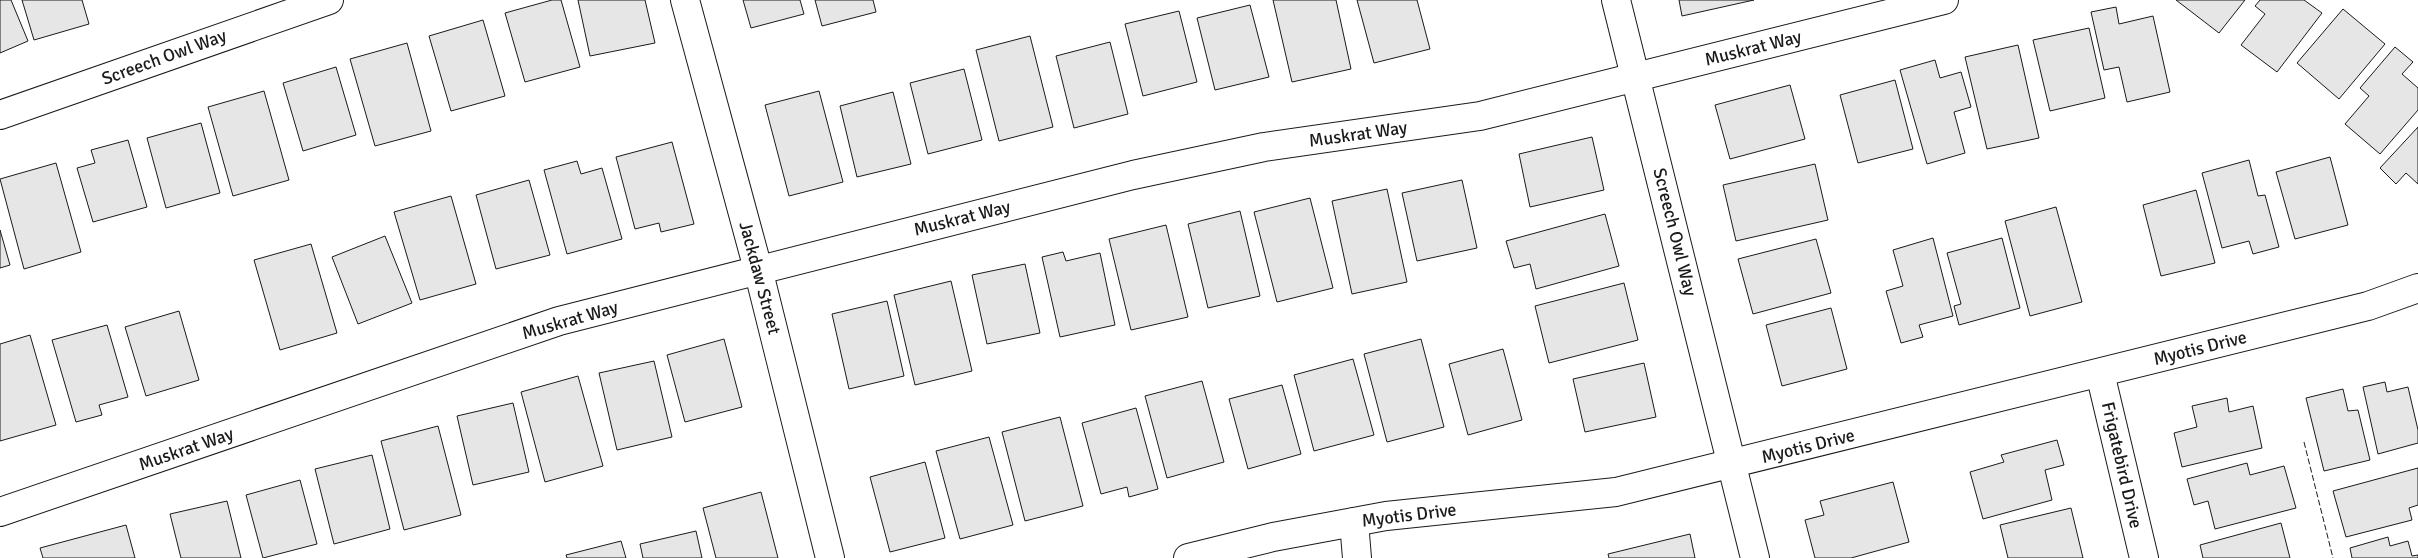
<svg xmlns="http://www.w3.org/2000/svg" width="2418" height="558" font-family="Signika,sans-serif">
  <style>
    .building { fill: #e6e6e6; stroke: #1a1a1a }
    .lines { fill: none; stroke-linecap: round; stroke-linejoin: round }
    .minor-casing { stroke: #1a1a1a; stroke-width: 30 }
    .minor { stroke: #fff; stroke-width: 28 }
    .fence { stroke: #1a1a1a; stroke-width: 1; stroke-dasharray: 6 2.5; stroke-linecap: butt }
    .labels { text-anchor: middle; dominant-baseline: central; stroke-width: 4; stroke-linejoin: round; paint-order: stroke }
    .street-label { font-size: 18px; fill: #1a1a1a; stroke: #fff }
  </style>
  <rect width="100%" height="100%" fill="#fff"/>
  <!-- building -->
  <g class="building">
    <path d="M 0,0 L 11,0 L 28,41 L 0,53 Z"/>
    <path d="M 22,0 L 82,0 L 89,24 L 34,40 Z"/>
    <path d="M 552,0 L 561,0 L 580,67 L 525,82 L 505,13 Z"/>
    <path d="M 578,0 L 645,0 L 655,43 L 590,56 Z"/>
    <path d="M 743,0 L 800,0 L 804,14 L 751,28 Z"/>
    <path d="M 815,0 L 873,0 L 876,12 L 822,26 Z"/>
    <path d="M 1273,0 L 1336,0 L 1351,69 L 1292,82 Z"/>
    <path d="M 1357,0 L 1417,0 L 1430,49 L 1374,63 Z"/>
    <path d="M 1679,0 L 1754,0 L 1682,16 Z"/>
    <path d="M 2176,0 L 2245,0 L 2219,33 Z"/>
    <path d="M 2260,0 L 2304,0 L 2322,13 L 2277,72 L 2241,45 L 2265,14 L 2255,6 Z"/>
    <path d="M 1250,5 L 1269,77 L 1215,90 L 1197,18 Z"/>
    <path d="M 2116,7 L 2119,24 L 2153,16 L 2170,92 L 2127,102 L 2119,67 L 2104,70 L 2091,12 Z"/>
    <path d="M 2343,9 L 2385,44 L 2339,99 L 2297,63 Z"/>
    <path d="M 1179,11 L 1197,82 L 1143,96 L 1125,24 Z"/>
    <path d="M 483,20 L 505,96 L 451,111 L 429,36 Z"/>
    <path d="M 2089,28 L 2105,98 L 2050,111 L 2033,40 Z"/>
    <path d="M 1030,36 L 1053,127 L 999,141 L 976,50 Z"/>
    <path d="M 1110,42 L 1128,114 L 1074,128 L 1056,56 Z"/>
    <path d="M 407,43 L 431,131 L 375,146 L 350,59 Z"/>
    <path d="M 2018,45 L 2039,138 L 1987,149 L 1965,57 Z"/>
    <path d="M 2395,47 L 2413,62 L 2402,74 L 2418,88 L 2418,110 L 2380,154 L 2345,124 L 2369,96 L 2360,88 Z"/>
    <path d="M 1935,60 L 1940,78 L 1961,72 L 1971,107 L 1954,112 L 1965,153 L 1927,164 L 1900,70 Z"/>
    <path d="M 336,67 L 356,135 L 303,151 L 283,83 Z"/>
    <path d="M 964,69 L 982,140 L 928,154 L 910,83 Z"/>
    <path d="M 1895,80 L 1913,149 L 1858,163 L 1840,95 Z"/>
    <path d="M 1790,85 L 1805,139 L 1730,159 L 1715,105 Z"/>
    <path d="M 264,91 L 289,180 L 233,196 L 208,107 Z"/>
    <path d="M 819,91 L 843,182 L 789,196 L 765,105 Z"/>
    <path d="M 893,92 L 911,164 L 857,177 L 840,106 Z"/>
    <path d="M 201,123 L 220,193 L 166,208 L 147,138 Z"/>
    <path d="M 2418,127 L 2418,184 L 2406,173 L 2396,184 L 2380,168 Z"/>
    <path d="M 1592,137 L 1604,190 L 1530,207 L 1519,154 Z"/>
    <path d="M 128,140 L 147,207 L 93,222 L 77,168 L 95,163 L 91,150 Z"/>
    <path d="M 672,142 L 694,224 L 661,232 L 659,223 L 635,229 L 616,157 Z"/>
    <path d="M 2330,157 L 2348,225 L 2295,239 L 2276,172 Z"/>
    <path d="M 2249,160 L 2258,196 L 2265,195 L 2279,247 L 2253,254 L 2249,241 L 2222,248 L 2202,173 Z"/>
    <path d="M 577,161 L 581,174 L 602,168 L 622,239 L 567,254 L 544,170 Z"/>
    <path d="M 56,163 L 81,252 L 24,269 L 0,179 Z"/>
    <path d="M 1815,164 L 1828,220 L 1736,241 L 1723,185 Z"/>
    <path d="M 529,180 L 550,255 L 496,269 L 476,195 Z"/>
    <path d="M 1462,180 L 1477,248 L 1417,261 L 1402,193 Z"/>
    <path d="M 1387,189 L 1407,282 L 1352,294 L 1332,201 Z"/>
    <path d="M 2196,190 L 2215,263 L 2161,276 L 2143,205 Z"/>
    <path d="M 451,196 L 476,284 L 420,300 L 394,212 Z"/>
    <path d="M 1310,198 L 1333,288 L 1277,302 L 1254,212 Z"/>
    <path d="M 2056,207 L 2082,302 L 2030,316 L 2005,221 Z"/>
    <path d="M 1240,211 L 1260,296 L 1208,308 L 1188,224 Z"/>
    <path d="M 1605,214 L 1619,266 L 1536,289 L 1530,264 L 1514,268 L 1506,241 Z"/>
    <path d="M 1166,225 L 1188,317 L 1131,330 L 1109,239 Z"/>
    <path d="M 0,230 L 10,265 L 0,268 Z"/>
    <path d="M 385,236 L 412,303 L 358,324 L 332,257 Z"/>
    <path d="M 1933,238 L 1953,316 L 1919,325 L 1923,337 L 1901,343 L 1886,291 L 1903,286 L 1893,250 Z"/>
    <path d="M 2002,238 L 2020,308 L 1959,325 L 1954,306 L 1961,304 L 1947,253 Z"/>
    <path d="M 1816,239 L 1831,293 L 1753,314 L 1738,259 Z"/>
    <path d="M 311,244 L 337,333 L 280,350 L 254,260 Z"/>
    <path d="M 1063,252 L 1066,261 L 1100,253 L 1115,325 L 1060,337 L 1042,257 Z"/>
    <path d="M 1025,264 L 1040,333 L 987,344 L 972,275 Z"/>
    <path d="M 951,281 L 972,371 L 915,385 L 894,295 Z"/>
    <path d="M 1624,283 L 1638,340 L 1549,363 L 1535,306 Z"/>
    <path d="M 887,301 L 904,376 L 849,389 L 832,314 Z"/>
    <path d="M 1831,308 L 1847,369 L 1782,386 L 1766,325 Z"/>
    <path d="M 179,311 L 199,380 L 146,396 L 125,327 Z"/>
    <path d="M 107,325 L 128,397 L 99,405 L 102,415 L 76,422 L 52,340 Z"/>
    <path d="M 30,335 L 56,425 L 0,441 L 0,344 Z"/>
    <path d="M 724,339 L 742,407 L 685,422 L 667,355 Z"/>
    <path d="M 1421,339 L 1444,427 L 1387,442 L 1364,354 Z"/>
    <path d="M 1503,349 L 1522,420 L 1468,435 L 1449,364 Z"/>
    <path d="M 1353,359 L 1374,435 L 1314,451 L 1294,375 Z"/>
    <path d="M 654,361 L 672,437 L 617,450 L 599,373 Z"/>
    <path d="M 1644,363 L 1656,417 L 1585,432 L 1573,379 Z"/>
    <path d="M 578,376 L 603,466 L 545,482 L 521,392 Z"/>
    <path d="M 1202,381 L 1224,462 L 1167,478 L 1145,396 Z"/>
    <path d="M 2385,382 L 2387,392 L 2408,387 L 2418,430 L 2418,443 L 2378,454 L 2363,387 Z"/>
    <path d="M 1282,385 L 1301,454 L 1248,469 L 1229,399 Z"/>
    <path d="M 2343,389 L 2348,411 L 2358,410 L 2370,460 L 2324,471 L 2306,398 Z"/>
    <path d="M 2227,398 L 2229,412 L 2253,406 L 2262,448 L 2182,467 L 2174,433 L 2197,427 L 2192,406 Z"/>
    <path d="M 513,403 L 529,472 L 473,485 L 457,416 Z"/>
    <path d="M 1136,408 L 1158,489 L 1129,497 L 1127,487 L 1101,494 L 1082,423 Z"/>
    <path d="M 1060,417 L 1083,506 L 1025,521 L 1002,432 Z"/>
    <path d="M 438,426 L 461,515 L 404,530 L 381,441 Z"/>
    <path d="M 989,437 L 1013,525 L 960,539 L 936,451 Z"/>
    <path d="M 2057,440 L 2064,465 L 2045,470 L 2052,500 L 1983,519 L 1970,472 L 2004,462 L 2001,455 Z"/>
    <path d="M 372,455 L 390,529 L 334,544 L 315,469 Z"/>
    <path d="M 925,462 L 945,538 L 890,552 L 870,477 Z"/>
    <path d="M 2247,463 L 2250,475 L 2284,466 L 2296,508 L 2215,529 L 2208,501 L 2194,505 L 2187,479 Z"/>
    <path d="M 2418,468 L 2418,505 L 2409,508 L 2412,520 L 2346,537 L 2333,491 Z"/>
    <path d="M 300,480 L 317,544 L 263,558 L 246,495 Z"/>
    <path d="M 1893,482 L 1909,542 L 1851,558 L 1815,558 L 1805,520 L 1824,515 L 1820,501 Z"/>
    <path d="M 761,492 L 778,558 L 716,558 L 703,508 Z"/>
    <path d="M 227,501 L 241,558 L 181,558 L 170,514 Z"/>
    <path d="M 2071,508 L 2083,558 L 2008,558 L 2000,525 Z"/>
    <path d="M 2281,523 L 2290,558 L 2203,558 L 2200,545 Z"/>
    <path d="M 126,525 L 135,558 L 43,558 L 40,548 Z"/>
    <path d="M 696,531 L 702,558 L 643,558 L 640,544 Z"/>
    <path d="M 1690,534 L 1695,558 L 1609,558 L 1608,554 Z"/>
    <path d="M 2388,537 L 2390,546 L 2408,541 L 2412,556 L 2418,555 L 2418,558 L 2352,558 L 2350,548 Z"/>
    <path d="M 621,541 L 626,558 L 567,558 L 566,555 Z"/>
  </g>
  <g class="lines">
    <!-- minor casing -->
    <g class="minor-casing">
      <g id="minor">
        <path d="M 685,0 L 758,269 L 830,558"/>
        <path d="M 1616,0 L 1755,558"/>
        <path d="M 0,115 L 329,0"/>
        <path d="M 2100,373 L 2144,558"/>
        <path d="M 0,512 L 559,321 L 1133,175 L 1264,147 L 1480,116 L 1944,0"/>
        <path d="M 1354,522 L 1357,558"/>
        <path d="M 1188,558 L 1273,537 L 1386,516 L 1616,492 L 2368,306 L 2418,288"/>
      </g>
    </g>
    <!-- minor -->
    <use href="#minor" class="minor"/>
    <!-- fence -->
    <path class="fence" d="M 2304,442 L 2333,558"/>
  </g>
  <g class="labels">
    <!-- street labels -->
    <g class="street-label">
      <text transform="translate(1753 48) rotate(-14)">Muskrat Way</text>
      <text transform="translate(164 57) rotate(-20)">Screech Owl Way</text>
      <text transform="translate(1358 134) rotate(-8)">Muskrat Way</text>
      <text transform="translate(962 218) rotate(-14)">Muskrat Way</text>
      <text transform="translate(1675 232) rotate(76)">Screech Owl Way</text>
      <text transform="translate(760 278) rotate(75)">Jackdaw Street</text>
      <text transform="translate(570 320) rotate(-16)">Muskrat Way</text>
      <text transform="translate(2200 348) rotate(-14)">Myotis Drive</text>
      <text transform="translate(1808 446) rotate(-14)">Myotis Drive</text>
      <text transform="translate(186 449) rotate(-19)">Muskrat Way</text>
      <text transform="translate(2122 465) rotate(77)">Frigatebird Drive</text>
      <text transform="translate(1409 515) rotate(-7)">Myotis Drive</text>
    </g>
  </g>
</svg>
